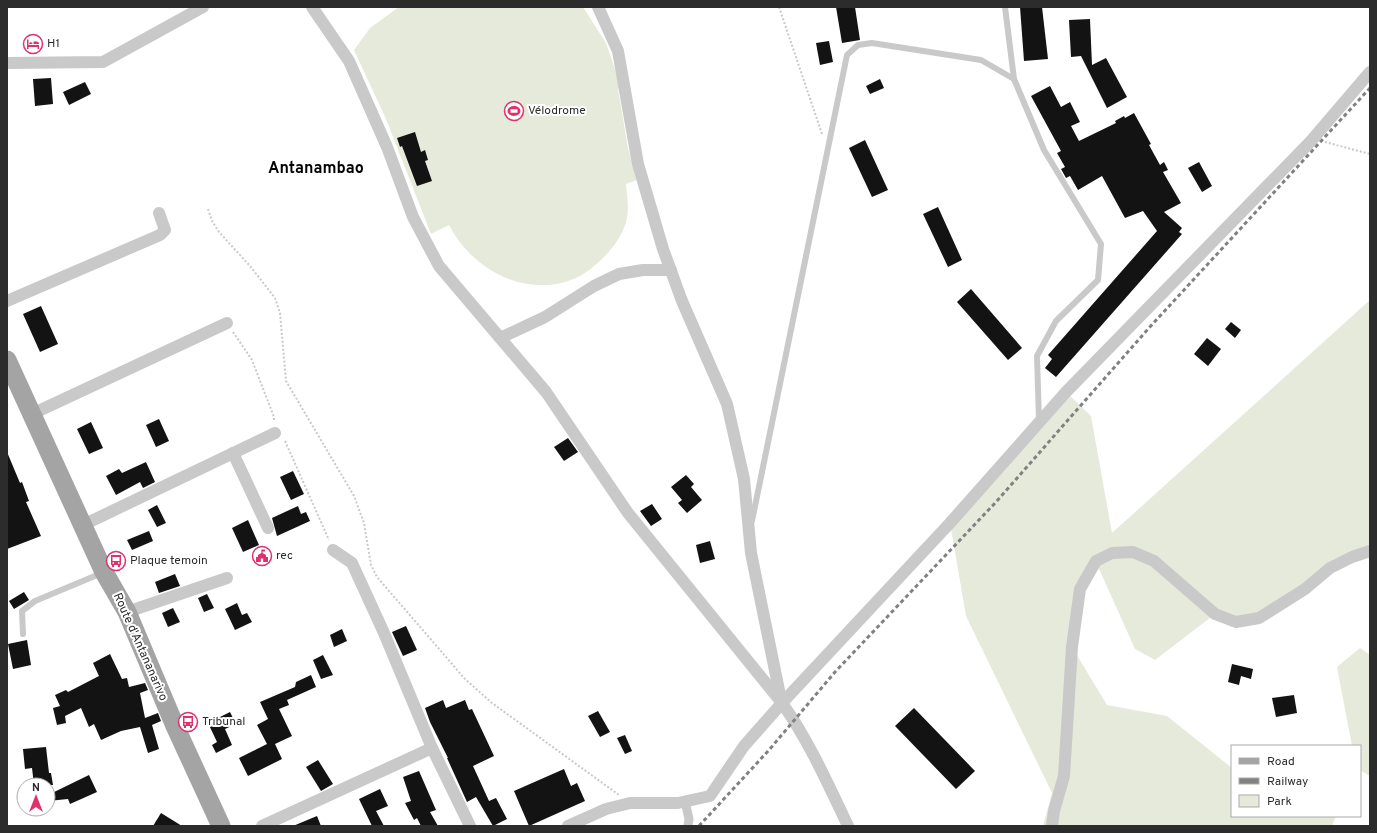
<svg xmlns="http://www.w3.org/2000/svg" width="1377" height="833" font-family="Overpass,sans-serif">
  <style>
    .green { fill: #e6eada }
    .building { fill: #131313 }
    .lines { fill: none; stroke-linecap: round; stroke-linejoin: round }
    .path { stroke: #c9c9c9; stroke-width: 2; stroke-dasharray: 2 2; stroke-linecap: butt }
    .service { stroke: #c9c9c9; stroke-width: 6 }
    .pedestrian { stroke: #c9c9c9; stroke-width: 9 }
    .minor { stroke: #c9c9c9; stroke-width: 12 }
    .primary { stroke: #a4a4a4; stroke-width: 19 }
    .rail { stroke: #818181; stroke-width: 3; stroke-dasharray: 4 3; stroke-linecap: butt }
    .labels { text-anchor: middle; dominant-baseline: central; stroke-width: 4; stroke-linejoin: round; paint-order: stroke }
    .poi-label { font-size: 12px; fill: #2c2c2c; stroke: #fff; text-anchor: start }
    .street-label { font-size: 12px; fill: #2c2c2c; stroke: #fff }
    .district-label { font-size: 16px; font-weight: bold; fill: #000; stroke: #fff }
  </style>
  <rect width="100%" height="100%" fill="#fff"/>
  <!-- green -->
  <g class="green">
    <path d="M 399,7 L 583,7 L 606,43 L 621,87 L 618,89 L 628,148 L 637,180 L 626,184 C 627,195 629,207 627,218 C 624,234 613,248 602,259 C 596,264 588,272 580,276 C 531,301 473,272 449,225 L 431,234 L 386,119 L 354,50 L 370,28 Z"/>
    <path d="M 1370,300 L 1370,551 L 1352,557 L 1259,618 L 1215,614 L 1155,660 L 1135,649 L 1096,562 L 1080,589 L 1072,647 L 1107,705 L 1167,716 L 1232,768 L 1232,816 L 1336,816 L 1332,826 L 1043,826 L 1052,793 L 966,616 L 950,523 L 1066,392 L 1091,416 L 1112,533 Z"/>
    <path d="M 1360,648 L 1370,655 L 1370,776 L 1360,770 L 1360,746 L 1352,746 L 1337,667 Z"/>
  </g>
  <!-- building -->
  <g class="building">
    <path d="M 836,7 L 855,7 L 860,40 L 842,43 Z"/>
    <path d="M 1020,7 L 1042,7 L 1048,59 L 1024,61 Z"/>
    <path d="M 1090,19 L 1092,65 L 1106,58 L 1127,97 L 1107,108 L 1081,56 L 1071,57 L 1069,20 Z"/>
    <path d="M 829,41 L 833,62 L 820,65 L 816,43 Z"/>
    <path d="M 51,78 L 53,104 L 35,106 L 33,79 Z"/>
    <path d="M 880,79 L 884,88 L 870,94 L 866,86 Z"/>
    <path d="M 85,82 L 91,94 L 69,105 L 63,92 Z"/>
    <path d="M 1050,86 L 1061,107 L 1070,102 L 1080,122 L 1071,126 L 1079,141 L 1116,123 L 1115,121 L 1124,116 L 1125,118 L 1134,113 L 1151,144 L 1149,145 L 1160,165 L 1164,162 L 1168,170 L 1163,172 L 1181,203 L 1164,212 L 1182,228 L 1179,232 L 1182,234 L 1056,377 L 1045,368 L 1052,359 L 1048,355 L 1157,231 L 1143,211 L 1125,218 L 1102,176 L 1078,190 L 1070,176 L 1066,178 L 1061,169 L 1065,167 L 1057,153 L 1061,151 L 1031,96 Z"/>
    <path d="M 415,132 L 421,152 L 425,150 L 428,160 L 425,161 L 432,181 L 417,186 L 402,146 L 400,147 L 397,138 Z"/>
    <path d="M 865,140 L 888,190 L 872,197 L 849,148 Z"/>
    <path d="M 1199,162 L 1212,186 L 1202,192 L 1188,168 Z"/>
    <path d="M 938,207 L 962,260 L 948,267 L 923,214 Z"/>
    <path d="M 971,289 L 1022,348 L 1008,360 L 957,302 Z"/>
    <path d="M 41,306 L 58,344 L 40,352 L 23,314 Z"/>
    <path d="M 1231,322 L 1241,330 L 1235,338 L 1225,329 Z"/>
    <path d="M 1207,338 L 1221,349 L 1208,366 L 1194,354 Z"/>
    <path d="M 159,419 L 169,441 L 156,447 L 146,425 Z"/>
    <path d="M 91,422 L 103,448 L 89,454 L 77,429 Z"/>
    <path d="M 568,438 L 578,452 L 564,461 L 554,447 Z"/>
    <path d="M 7,452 L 20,483 L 22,482 L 29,501 L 26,502 L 41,536 L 7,549 Z"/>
    <path d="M 146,462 L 155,482 L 143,488 L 140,482 L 116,495 L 106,476 L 119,469 L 122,473 Z"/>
    <path d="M 293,471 L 304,494 L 291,500 L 280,477 Z"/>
    <path d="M 686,475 L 694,484 L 691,487 L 702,500 L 687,513 L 678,503 L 682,500 L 671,487 Z"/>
    <path d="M 652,504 L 662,519 L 651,526 L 640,511 Z"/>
    <path d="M 157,505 L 166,523 L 157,527 L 148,510 Z"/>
    <path d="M 298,506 L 301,514 L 306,512 L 310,521 L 277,536 L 272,518 Z"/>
    <path d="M 248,520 L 259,545 L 243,552 L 232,528 Z"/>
    <path d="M 149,531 L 153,541 L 132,550 L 127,540 Z"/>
    <path d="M 710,541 L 715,559 L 700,563 L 696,545 Z"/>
    <path d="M 175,574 L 180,586 L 159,593 L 155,582 Z"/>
    <path d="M 24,592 L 29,600 L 14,609 L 9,601 Z"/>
    <path d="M 207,594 L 214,608 L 204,612 L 198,598 Z"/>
    <path d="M 237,603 L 242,615 L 247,613 L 252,622 L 235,630 L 225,609 Z"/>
    <path d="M 173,608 L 180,622 L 168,627 L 162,613 Z"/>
    <path d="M 406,626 L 417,650 L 403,656 L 392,632 Z"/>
    <path d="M 342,629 L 347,641 L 334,647 L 330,635 Z"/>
    <path d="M 27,640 L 31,665 L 13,669 L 8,644 Z"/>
    <path d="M 110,654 L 122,679 L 127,678 L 129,687 L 145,683 L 148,690 L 140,693 L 145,718 L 158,713 L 161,721 L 152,725 L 159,749 L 148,753 L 140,727 L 121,731 L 101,740 L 94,724 L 89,727 L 81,708 L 65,716 L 66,723 L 57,725 L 53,708 L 60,706 L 55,695 L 66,690 L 68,692 L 99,676 L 93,663 Z"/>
    <path d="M 323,655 L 333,675 L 321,679 L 313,660 Z"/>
    <path d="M 1232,664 L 1253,669 L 1251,679 L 1241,676 L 1239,685 L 1228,682 Z"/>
    <path d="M 311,675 L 316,687 L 287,700 L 289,705 L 279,709 L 292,736 L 275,744 L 282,759 L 248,776 L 239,758 L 267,744 L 257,725 L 268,719 L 260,702 L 295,687 L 296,682 Z"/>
    <path d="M 1294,695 L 1297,713 L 1276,717 L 1272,698 Z"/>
    <path d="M 443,700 L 446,708 L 465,700 L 469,710 L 472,709 L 494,756 L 473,766 L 489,801 L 496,798 L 507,819 L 493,826 L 476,797 L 467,802 L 447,758 L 448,758 L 430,722 L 425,708 Z"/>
    <path d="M 914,708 L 975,771 L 956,789 L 895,726 Z"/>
    <path d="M 598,711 L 610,732 L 600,737 L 588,716 Z"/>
    <path d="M 230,712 L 236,724 L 225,729 L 232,745 L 216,753 L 212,745 L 217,742 L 208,723 Z"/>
    <path d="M 625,735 L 632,751 L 625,754 L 617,738 Z"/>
    <path d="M 46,747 L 49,773 L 51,773 L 53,785 L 34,785 L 32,768 L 25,769 L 23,749 Z"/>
    <path d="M 318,760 L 333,784 L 321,791 L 306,767 Z"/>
    <path d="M 564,769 L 571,786 L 577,783 L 585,801 L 529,826 L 514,791 Z"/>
    <path d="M 419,771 L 436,810 L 430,812 L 438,826 L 421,826 L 417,818 L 414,820 L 405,803 L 411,801 L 403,777 Z"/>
    <path d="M 89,775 L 97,792 L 70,804 L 68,799 L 48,801 L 48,795 Z"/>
    <path d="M 380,789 L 388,806 L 376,811 L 384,826 L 372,826 L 359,799 Z"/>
    <path d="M 161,813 L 182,826 L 153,826 Z"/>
    <path d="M 317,816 L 321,826 L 293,826 Z"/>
  </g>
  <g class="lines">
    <!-- path -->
    <g class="path">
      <path d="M 779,7 L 822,134"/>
      <path d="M 1325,142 L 1370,154"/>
      <path d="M 208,209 L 212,221 L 219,232 L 250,266 L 275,298 L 280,313 L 286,381 L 354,496 L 364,523 L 371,565 L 377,577 L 465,679 L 492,703 L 619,795"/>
      <path d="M 233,332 L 252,360 L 274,417 L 274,422"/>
      <path d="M 285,441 L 329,540"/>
    </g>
    <!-- service -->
    <g class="service">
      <path d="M 1005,7 L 1014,79 L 1044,150 L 1101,244 L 1098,280 L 1056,321 L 1037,356 L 1039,421"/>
      <path d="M 752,521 L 847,55 L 858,45 L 872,43 L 981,60 L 1014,79"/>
      <path d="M 23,634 L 22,611 L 35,601 L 102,573"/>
    </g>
    <!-- pedestrian -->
    <path class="pedestrian" d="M 685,801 L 689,819 L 688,826"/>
    <!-- minor -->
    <g class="minor">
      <path d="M 312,7 L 349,61 L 387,147 L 413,217 L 439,266 L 546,392 L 628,513 L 782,703 C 809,741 828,784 848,826"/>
      <path d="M 598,7 L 618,51 L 638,164 L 663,249 L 682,301 L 727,404 L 744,479 L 751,553 L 781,700"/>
      <path d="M 7,63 L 103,62 L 203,7"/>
      <path d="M 7,301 L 160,235 L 165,230 L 159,213"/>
      <path d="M 500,338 L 545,317 L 594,286 L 619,274 L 643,270 L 671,270"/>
      <path d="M 32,414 L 227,323"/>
      <path d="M 233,453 L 268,528"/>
      <path d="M 83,525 L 275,433"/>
      <path d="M 333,550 L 352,563 L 384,633 L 432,748 L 470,826"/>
      <path d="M 127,612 L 227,578"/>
      <path d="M 262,826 L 432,748"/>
      <path d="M 568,826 L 606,809 L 630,803 L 678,803 L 710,796 L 744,746 L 782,703 L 950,523 L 1066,392 L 1311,141 L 1370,72"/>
      <path d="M 1052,826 L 1054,811 L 1064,776 L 1072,647 L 1080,589 L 1096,561 L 1112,553 L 1133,552 L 1154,561 L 1215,614 L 1236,622 L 1259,618 L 1305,589 L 1330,568 L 1352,557 L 1370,551"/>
    </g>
    <!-- primary -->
    <path class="primary" d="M 7,360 L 104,572 L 127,612 L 175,726 L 221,826"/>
    <!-- rail -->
    <path class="rail" d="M 699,826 L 769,750 L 835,672 L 996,502 L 1148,329 L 1370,88"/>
  </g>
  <!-- icons -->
  <defs>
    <g id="hotel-ring" transform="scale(1)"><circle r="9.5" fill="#fff" stroke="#e0316a" stroke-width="1.5"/><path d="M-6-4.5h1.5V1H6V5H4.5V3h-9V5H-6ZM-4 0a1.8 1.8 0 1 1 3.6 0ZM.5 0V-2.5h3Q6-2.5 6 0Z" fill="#e0316a"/></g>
    <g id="stadium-ring" transform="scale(1)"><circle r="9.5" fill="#fff" stroke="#e0316a" stroke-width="1.5"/><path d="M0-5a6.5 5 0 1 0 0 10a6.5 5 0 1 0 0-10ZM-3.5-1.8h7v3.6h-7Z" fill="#e0316a"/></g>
    <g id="civic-ring" transform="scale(1)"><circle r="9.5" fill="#fff" stroke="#e0316a" stroke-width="1.5"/><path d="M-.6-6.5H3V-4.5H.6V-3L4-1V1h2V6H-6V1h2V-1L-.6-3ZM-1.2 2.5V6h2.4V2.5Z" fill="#e0316a"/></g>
    <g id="bus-ring" transform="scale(1)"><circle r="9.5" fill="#fff" stroke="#e0316a" stroke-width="1.5"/><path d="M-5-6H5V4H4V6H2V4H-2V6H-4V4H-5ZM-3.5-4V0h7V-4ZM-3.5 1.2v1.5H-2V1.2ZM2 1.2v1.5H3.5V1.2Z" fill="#e0316a"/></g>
  </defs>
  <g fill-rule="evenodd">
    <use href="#hotel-ring" x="33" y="44"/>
    <use href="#stadium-ring" x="514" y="111"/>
    <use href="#civic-ring" x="262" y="556"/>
    <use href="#bus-ring" x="116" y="561"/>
    <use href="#bus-ring" x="188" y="722"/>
  </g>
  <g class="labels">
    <!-- poi labels -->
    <g class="poi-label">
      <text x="47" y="44">H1</text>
      <text x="528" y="111">Vélodrome</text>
      <text x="276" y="556">rec</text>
      <text x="130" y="561">Plaque temoin</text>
      <text x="202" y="722">Tribunal</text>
    </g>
    <!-- street labels -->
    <g class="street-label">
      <text transform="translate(140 647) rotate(66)">Route d'Antananarivo</text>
    </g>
    <!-- district labels -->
    <g class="district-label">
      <text x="316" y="169">Antanambao</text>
    </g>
  </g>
  <!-- border -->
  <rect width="1377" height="833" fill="none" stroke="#2c2c2c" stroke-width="16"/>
  <!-- legend -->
  <rect x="1231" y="745" width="130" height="72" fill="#ffffff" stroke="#ababab"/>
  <rect x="1239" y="758" width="20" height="6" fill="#a4a4a4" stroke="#ababab"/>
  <text x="1267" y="765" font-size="12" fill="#2c2c2c">Road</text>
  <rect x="1239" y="778" width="20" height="6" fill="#818181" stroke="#ababab"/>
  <text x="1267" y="785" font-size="12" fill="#2c2c2c">Railway</text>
  <rect x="1239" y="795" width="20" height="12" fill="#e6eada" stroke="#ababab"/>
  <text x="1267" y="805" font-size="12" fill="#2c2c2c">Park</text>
  <!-- north arrow -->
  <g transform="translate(36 797)"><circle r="19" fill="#ffffff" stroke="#ababab"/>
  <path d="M0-3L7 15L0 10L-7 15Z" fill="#e0316a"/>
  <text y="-6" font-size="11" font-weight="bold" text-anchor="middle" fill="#2c2c2c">N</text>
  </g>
</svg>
